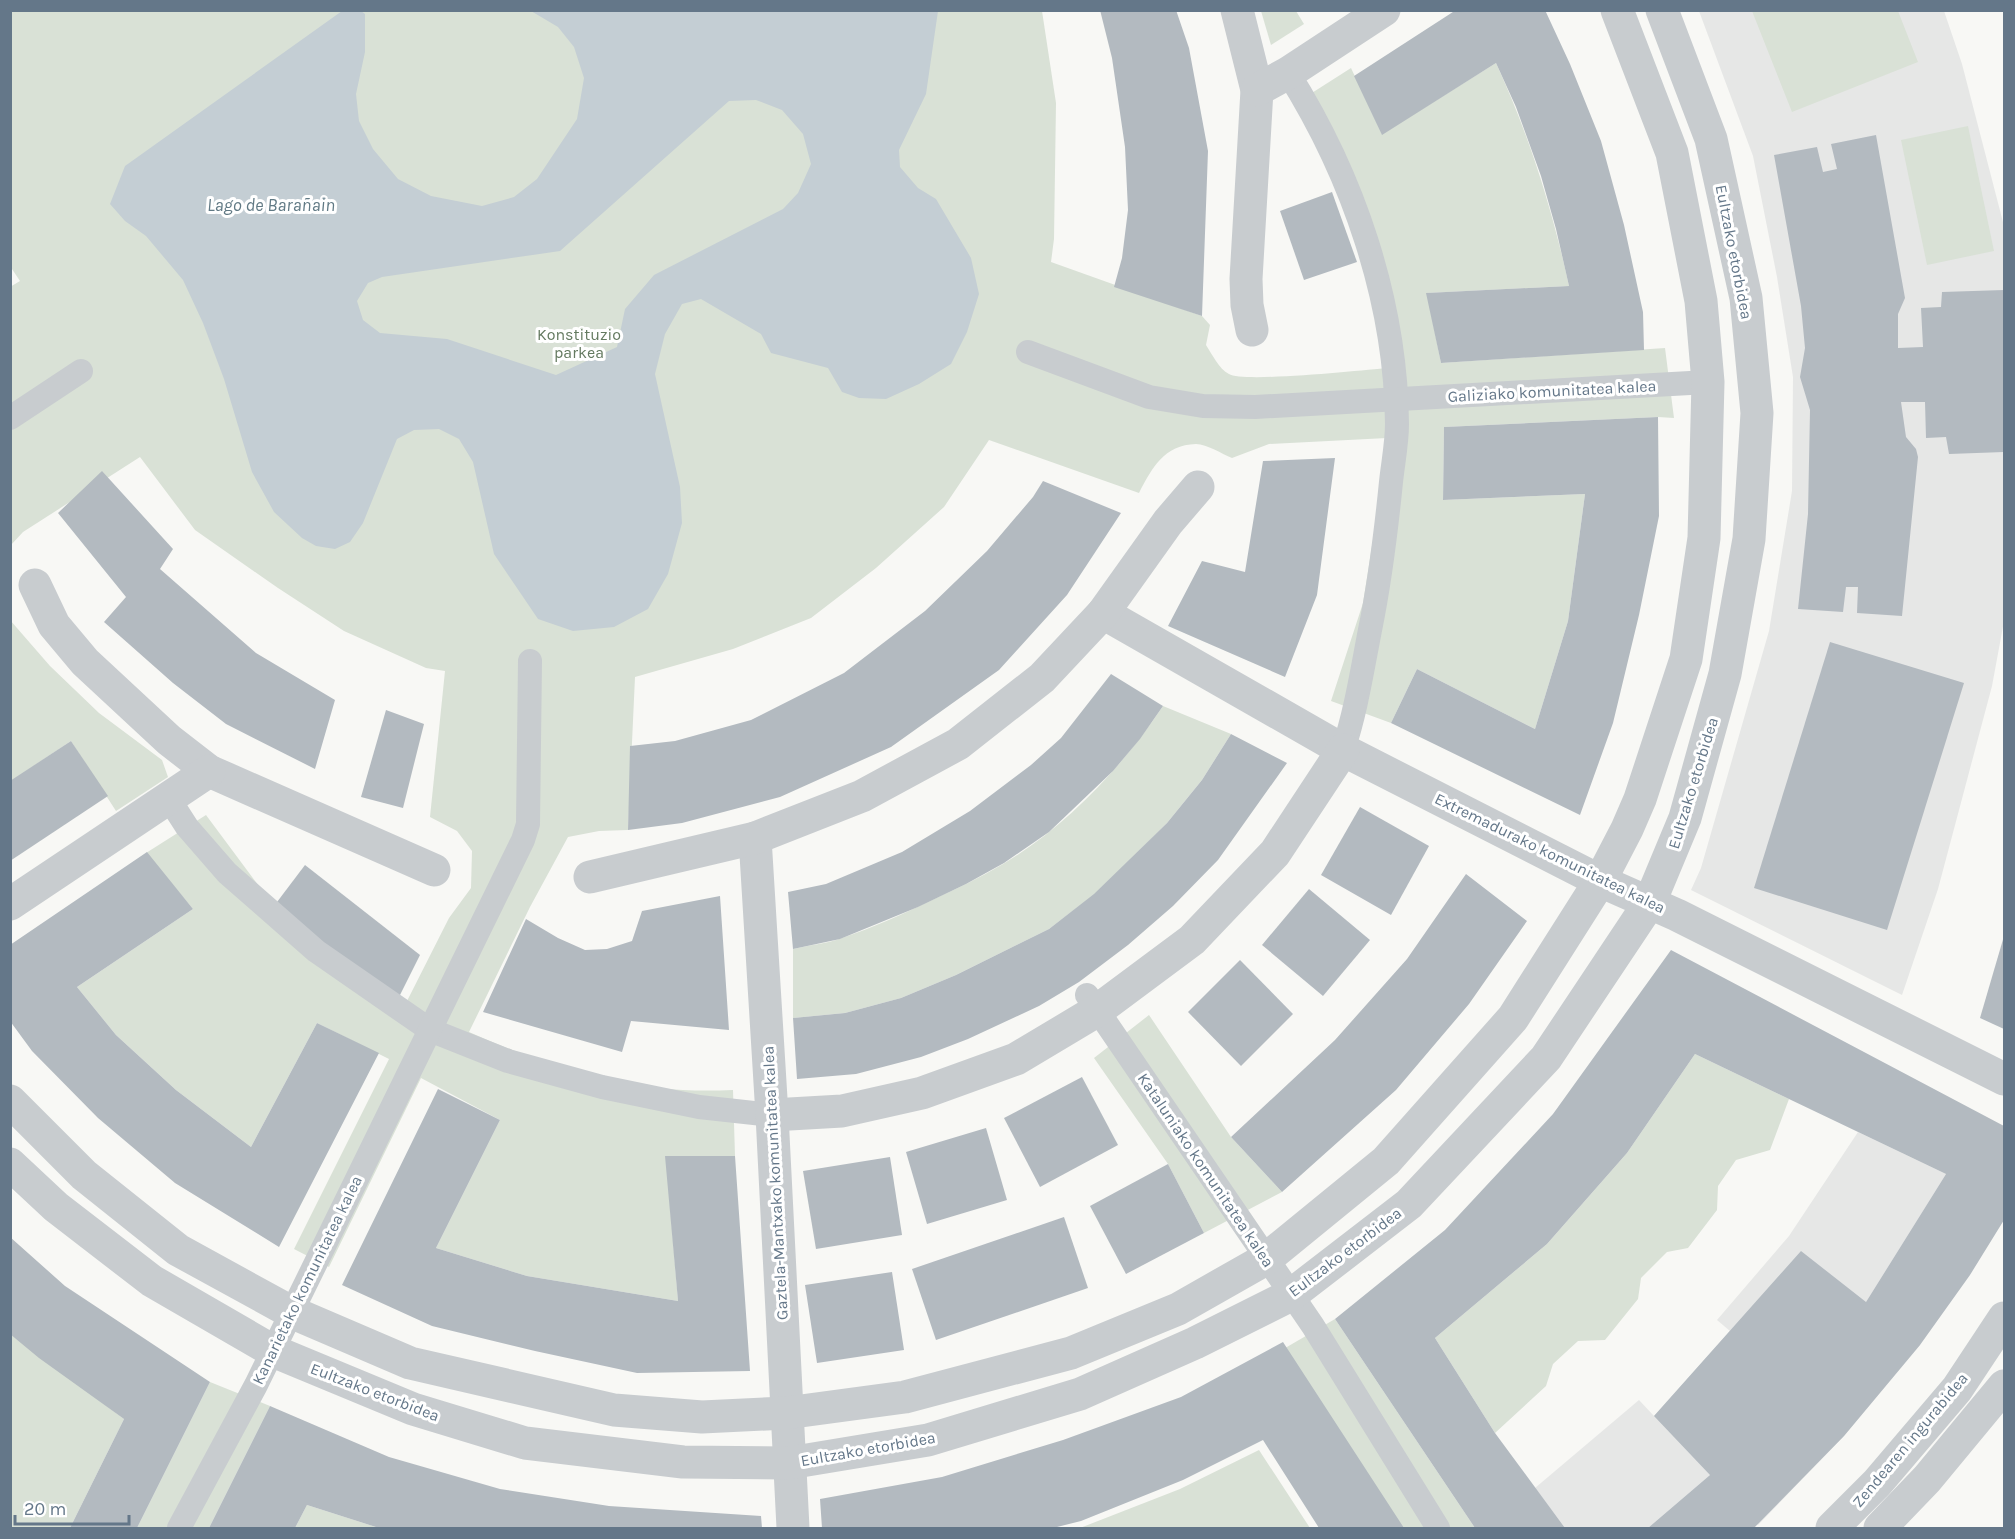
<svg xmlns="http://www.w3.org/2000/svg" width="2015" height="1539" font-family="Karla,sans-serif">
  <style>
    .built { fill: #e6e7e6 }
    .green { fill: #d9e1d6 }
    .water { fill: #c4ced4; fill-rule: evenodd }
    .building { fill: #b3bac0 }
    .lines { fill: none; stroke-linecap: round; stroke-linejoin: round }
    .pedestrian { stroke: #c8cccf; stroke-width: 24 }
    .minor { stroke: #c8cccf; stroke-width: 33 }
    .labels { text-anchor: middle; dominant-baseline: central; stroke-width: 6; stroke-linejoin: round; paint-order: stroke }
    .street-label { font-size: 16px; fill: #647789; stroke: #fff }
    .park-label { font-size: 16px; fill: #647a60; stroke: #fff }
    .water-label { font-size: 18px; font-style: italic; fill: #607984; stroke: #fff }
  </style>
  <rect width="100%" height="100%" fill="#f8f8f5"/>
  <!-- built -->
  <g class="built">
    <path d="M 1699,11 L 1944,11 L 1962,64 L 2004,226 L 2004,621 L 1992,686 L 1938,889 L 1902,995 L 1691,890 L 1701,868 L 1769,631 L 1792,491 L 1793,377 L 1777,277 L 1753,156 Z"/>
    <path d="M 1858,1132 L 1946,1174 L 1866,1302 L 1920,1345 L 1844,1436 L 1758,1525 L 1710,1475 L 1648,1528 L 1565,1528 L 1535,1488 L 1639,1400 L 1654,1416 L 1730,1331 L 1717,1320 L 1789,1236 Z"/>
  </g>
  <!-- green -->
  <g class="green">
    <path d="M 11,11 L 1042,11 L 1056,103 L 1054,239 L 1051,262 L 1202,316 L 1210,325 L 1206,345 C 1212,354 1219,369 1229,374 C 1243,383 1363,370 1388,368 L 1369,258 L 1304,98 L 1351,68 L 1382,134 L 1496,63 C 1529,135 1552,208 1569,286 L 1427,293 L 1441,363 L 1665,348 L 1674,418 L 1658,417 L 1444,427 L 1443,500 L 1585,494 L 1568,621 L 1535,729 L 1417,669 L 1391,723 L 1331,701 L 1363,603 L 1381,489 L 1387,438 L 1269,444 L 1232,458 C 1222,454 1207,444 1196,444 C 1164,445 1152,468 1139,493 L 989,440 L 944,507 L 876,568 L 811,618 L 733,649 L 635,677 L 628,830 L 599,831 L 568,837 L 530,907 L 469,1032 C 528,1058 594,1082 659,1088 C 684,1091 709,1091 733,1090 L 735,1156 L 666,1156 L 678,1301 L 527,1276 L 436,1248 L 500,1120 L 421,1078 L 329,1267 L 294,1249 L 389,1059 L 317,1023 L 251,1147 L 176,1090 L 116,1035 L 77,987 L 193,909 L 146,853 L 206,815 L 273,905 L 406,1003 L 449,918 L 471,888 L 472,851 L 457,831 L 430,817 L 445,671 L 426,668 L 344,631 L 278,588 L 195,530 L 140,457 L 23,532 L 11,545 L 10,287 L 20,281 L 10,266 Z"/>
    <path d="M 1261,11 L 1296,11 L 1304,24 L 1271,45 Z"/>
    <path d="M 1752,11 L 1898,11 L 1918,62 L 1792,112 Z"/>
    <path d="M 1968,126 L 1994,251 L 1927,265 L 1901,140 Z"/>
    <path d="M 10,620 L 50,666 L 99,713 L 162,760 L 168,777 L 116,811 L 71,741 L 11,781 Z"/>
    <path d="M 1163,706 L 1231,734 L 1202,780 L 1167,823 L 1095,894 L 1049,929 L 956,975 L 901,998 L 845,1013 L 793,1018 L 793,949 C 809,945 826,944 842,938 C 872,928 901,915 930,901 C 954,890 979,878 1003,864 C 1067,826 1122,767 1163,706 Z"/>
    <path d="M 1149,1015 L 1231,1137 L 1282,1192 L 1204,1233 L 1168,1164 L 1094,1058 Z"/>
    <path d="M 1695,1054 L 1789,1099 L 1770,1150 L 1736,1160 L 1718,1186 L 1717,1210 L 1688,1248 L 1667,1252 L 1641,1278 L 1638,1299 L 1605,1340 L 1578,1341 L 1553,1364 L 1546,1386 L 1495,1433 L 1435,1338 L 1547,1244 L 1627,1153 Z"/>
    <path d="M 1335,1319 L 1475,1528 L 1395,1528 L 1280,1351 Z"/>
    <path d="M 10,1334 L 124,1419 L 70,1528 L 11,1528 Z"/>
    <path d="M 210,1382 L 270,1406 L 209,1528 L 137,1528 Z"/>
    <path d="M 1259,1450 L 1310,1528 L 1080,1528 L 1180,1489 Z"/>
    <path d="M 307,1505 L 379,1528 L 295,1528 Z"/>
  </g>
  <!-- water -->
  <path class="water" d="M 342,11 L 361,11 L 365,14 L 365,52 L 356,94 L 359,121 L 373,149 L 398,179 L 431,196 L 482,206 L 514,197 L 537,179 L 577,119 L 584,78 L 574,47 L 558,27 L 531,11 L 938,11 L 926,94 L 899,150 L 900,167 L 918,188 L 936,199 L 971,258 L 979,294 L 967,332 L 951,364 L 919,384 L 886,399 L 859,398 L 842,392 L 828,368 L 771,353 L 761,334 L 701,299 L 682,304 L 665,334 L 655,374 L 680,487 L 682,523 L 668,574 L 648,609 L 614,627 L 573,631 L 538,619 L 494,554 L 473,462 L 459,439 L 439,429 L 414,430 L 397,439 L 363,523 L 350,542 L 335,549 L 316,546 L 302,538 L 274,512 L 252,472 L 224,379 L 203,323 L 183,280 L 146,236 L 125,221 L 110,204 L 125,166 ZM 756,100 L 782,110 L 803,134 L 811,164 L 798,193 L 783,209 L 654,275 L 625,309 L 617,347 L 556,375 L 447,339 L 380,333 L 363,320 L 357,301 L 368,283 L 382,277 L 560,251 L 729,101 Z"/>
  <!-- building -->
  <g class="building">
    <path d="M 1100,10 L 1176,10 L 1189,48 L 1208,151 L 1202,316 L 1114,287 L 1122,258 L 1128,210 L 1125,147 L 1112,58 Z"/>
    <path d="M 1456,10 L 1545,10 L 1570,64 L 1601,141 L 1624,225 L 1643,312 L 1644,350 L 1441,363 L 1426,293 L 1569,286 L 1556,229 L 1541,176 L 1516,107 L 1496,63 L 1382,135 L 1354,76 Z"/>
    <path d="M 1876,135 L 1905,298 L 1898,314 L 1898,348 L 1923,347 L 1921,308 L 1941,307 L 1942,292 L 2004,290 L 2004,452 L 1949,454 L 1946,437 L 1926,438 L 1925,402 L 1901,402 L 1906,437 L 1916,449 L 1918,457 L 1902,616 L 1857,613 L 1858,587 L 1846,587 L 1843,612 L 1798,609 L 1808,514 L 1810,410 L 1800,377 L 1805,348 L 1801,306 L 1774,155 L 1817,147 L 1823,172 L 1837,169 L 1831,144 Z"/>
    <path d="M 1332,192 L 1357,262 L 1304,280 L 1280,211 Z"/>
    <path d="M 1658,417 L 1659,516 L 1639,615 L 1613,723 L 1580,815 L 1391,723 L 1417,669 L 1535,729 L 1568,621 L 1585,494 L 1443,500 L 1444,427 Z"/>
    <path d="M 1335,458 L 1317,595 L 1285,677 L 1168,626 L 1202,561 L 1245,572 L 1263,461 Z"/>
    <path d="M 102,471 L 173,549 L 160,569 L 256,653 L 335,700 L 315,769 L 226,724 L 173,683 L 104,622 L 126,597 L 58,513 Z"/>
    <path d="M 1043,481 L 1121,513 L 1067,595 L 999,670 L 891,747 L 780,797 L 682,823 L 628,830 L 630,746 L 675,741 L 751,720 L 844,673 L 925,611 L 987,551 L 1033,497 Z"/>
    <path d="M 1830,642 L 1964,683 L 1887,930 L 1754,888 Z"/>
    <path d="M 1111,674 L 1163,706 L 1140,739 L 1113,771 L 1049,832 L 1004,863 L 966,884 L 918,907 L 840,939 L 793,949 L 788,892 L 826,884 L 902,852 L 970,811 L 1031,765 L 1061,738 Z"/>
    <path d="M 386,710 L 424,724 L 403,808 L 361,797 Z"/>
    <path d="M 1231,734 L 1287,763 L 1218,860 L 1173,906 L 1128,945 L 1079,982 L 1039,1006 L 968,1039 L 921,1057 L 856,1074 L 797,1079 L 793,1018 L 845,1013 L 901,998 L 956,975 L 1049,929 L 1094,894 L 1167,823 L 1202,780 Z"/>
    <path d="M 71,741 L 108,796 L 10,861 L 10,781 Z"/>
    <path d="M 1360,807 L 1429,846 L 1391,915 L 1321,875 Z"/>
    <path d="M 147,852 L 193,909 L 77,987 L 116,1035 L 176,1090 L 251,1147 L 317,1023 L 379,1053 L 279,1247 L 175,1183 L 98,1118 L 32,1051 L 10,1021 L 10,945 Z"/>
    <path d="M 305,865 L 420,955 L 398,999 L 274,906 Z"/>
    <path d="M 1466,874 L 1527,921 L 1469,1004 L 1396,1090 L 1282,1192 L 1231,1137 L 1335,1040 L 1407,959 Z"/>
    <path d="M 1309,889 L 1370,940 L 1323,996 L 1262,945 Z"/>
    <path d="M 720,896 L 729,1030 L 631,1021 L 622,1052 L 483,1012 L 526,919 L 558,938 L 585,950 L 607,949 L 632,941 L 642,911 Z"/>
    <path d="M 2004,936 L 2004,1029 L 1980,1018 Z"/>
    <path d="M 1671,950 L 2004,1126 L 2004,1220 L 1970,1275 L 1920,1345 L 1844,1436 L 1754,1528 L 1648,1528 L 1710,1475 L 1654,1416 L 1801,1251 L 1866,1302 L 1946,1174 L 1695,1054 L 1627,1153 L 1547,1244 L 1435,1338 L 1495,1433 L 1565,1528 L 1475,1528 L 1335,1319 L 1445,1230 L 1553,1114 Z"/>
    <path d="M 1240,960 L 1293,1014 L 1241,1066 L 1188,1012 Z"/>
    <path d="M 1082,1077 L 1118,1145 L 1040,1187 L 1004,1118 Z"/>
    <path d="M 438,1089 L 500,1120 L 436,1248 L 527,1276 L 678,1301 L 665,1156 L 735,1156 L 750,1371 L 637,1373 L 535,1351 L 432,1326 L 342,1285 Z"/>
    <path d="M 986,1128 L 1007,1200 L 927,1224 L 906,1152 Z"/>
    <path d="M 890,1157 L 902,1235 L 816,1249 L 803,1171 Z"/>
    <path d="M 1168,1164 L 1204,1233 L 1126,1274 L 1090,1206 Z"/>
    <path d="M 1064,1217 L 1088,1288 L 936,1340 L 912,1269 Z"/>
    <path d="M 10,1237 L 65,1286 L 210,1382 L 137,1528 L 70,1528 L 124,1419 L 39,1358 L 10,1334 Z"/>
    <path d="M 892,1272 L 904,1350 L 817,1363 L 805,1285 Z"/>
    <path d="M 1283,1342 L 1404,1528 L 1319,1528 L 1263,1440 L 1183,1480 L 1081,1521 L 1053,1528 L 822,1528 L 820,1499 L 942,1477 L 1063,1440 L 1181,1397 Z"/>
    <path d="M 270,1406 L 389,1457 L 500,1489 L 609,1506 L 761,1516 L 762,1528 L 379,1528 L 307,1505 L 295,1528 L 209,1528 Z"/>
  </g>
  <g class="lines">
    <!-- pedestrian -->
    <g class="pedestrian">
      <path d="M 1288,73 C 1353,176 1396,301 1397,424 C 1397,443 1393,463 1391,482 C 1386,532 1380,581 1370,630 C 1362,671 1356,711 1343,750"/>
      <path d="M 1028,352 L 1149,397 L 1203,406 L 1255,407 L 1708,382"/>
      <path d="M 10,418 L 81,371"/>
      <path d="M 169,799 L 187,827 L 227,873 L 316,951 L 430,1030 L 508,1061 L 602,1087 L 699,1107 L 772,1115"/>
      <path d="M 1087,995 L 1313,1326 L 1438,1528"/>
      <path d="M 179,1528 L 256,1385 L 523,840 L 528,824 L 530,661"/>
    </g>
    <!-- minor -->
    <g class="minor">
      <path d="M 1237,10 L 1257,90 L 1246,279 L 1247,305 L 1252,330"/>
      <path d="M 1257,90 L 1288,73 L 1384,10"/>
      <path d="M 35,585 L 54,625 L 85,662 L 169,740 L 209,771 L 434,870"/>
      <path d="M 1103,613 L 1343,750 L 1600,881 L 1677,915 L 2004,1079"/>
      <path d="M 755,838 L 772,1115 L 793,1528"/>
      <path d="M 590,877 L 755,838 L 862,796 L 958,744 L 1042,678 L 1103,613 L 1168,522 L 1198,487"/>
      <path d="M 10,904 L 209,771"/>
      <path d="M 10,1101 L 84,1175 L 178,1250 L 291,1312 L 410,1363 L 614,1410 L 702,1417 L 786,1413 L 905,1397 L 1071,1353 L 1178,1309 L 1266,1259 L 1386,1161 L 1513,1018 L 1600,881 L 1627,829 L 1640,799 L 1686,659 L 1704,538 L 1708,382 L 1701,301 L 1672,153 L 1617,10"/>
      <path d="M 772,1115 L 842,1111 L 922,1093 L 1016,1059 L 1098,1010 L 1192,940 L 1275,853 L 1343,750"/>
      <path d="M 10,1164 L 56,1207 L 152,1281 L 273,1351 L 413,1409 L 525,1443 L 683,1462 L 789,1463 L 928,1440 L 1080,1394 L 1195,1343 L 1291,1295 L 1409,1204 L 1546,1058 L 1650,902 L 1685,818 L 1725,674 L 1749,539 L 1757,413 L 1746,298 L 1711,139 L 1662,10"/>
      <path d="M 1832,1528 L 1877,1483 L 1957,1389 L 2004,1318"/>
      <path d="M 1880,1528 L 1927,1479 L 2004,1386"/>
    </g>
  </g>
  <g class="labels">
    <!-- street labels -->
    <g class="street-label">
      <text transform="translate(1734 252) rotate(79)">Eultzako etorbidea</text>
      <text transform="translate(1552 391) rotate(-3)">Galiziako komunitatea kalea</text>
      <text transform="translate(1693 783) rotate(-73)">Eultzako etorbidea</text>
      <text transform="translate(1550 853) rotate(26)">Extremadurako komunitatea kalea</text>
      <text transform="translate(1206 1170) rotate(56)">Kataluniako komunitatea kalea</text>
      <text transform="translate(775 1183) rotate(-93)">Gaztela-Mantxako komunitatea kalea</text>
      <text transform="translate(1345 1252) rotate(-37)">Eultzako etorbidea</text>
      <text transform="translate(307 1280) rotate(-64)">Kanarietako komunitatea kalea</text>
      <text transform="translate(375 1392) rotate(21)">Eultzako etorbidea</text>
      <text transform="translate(1910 1440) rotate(-50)">Zendearen ingurabidea</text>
      <text transform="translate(868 1449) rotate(-10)">Eultzako etorbidea</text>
    </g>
    <!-- park labels -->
    <g class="park-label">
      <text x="579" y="334">Konstituzio<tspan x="579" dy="18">parkea</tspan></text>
    </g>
    <!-- water labels -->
    <g class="water-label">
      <text x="271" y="205">Lago de Barañain</text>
    </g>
  </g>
  <!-- border -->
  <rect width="2015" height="1539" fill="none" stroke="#647789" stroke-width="24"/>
  <!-- scale -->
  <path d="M15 1515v9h114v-9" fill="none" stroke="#647789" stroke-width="3"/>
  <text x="24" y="1515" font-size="18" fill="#647789" stroke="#ffffff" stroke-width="4.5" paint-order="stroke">20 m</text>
</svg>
